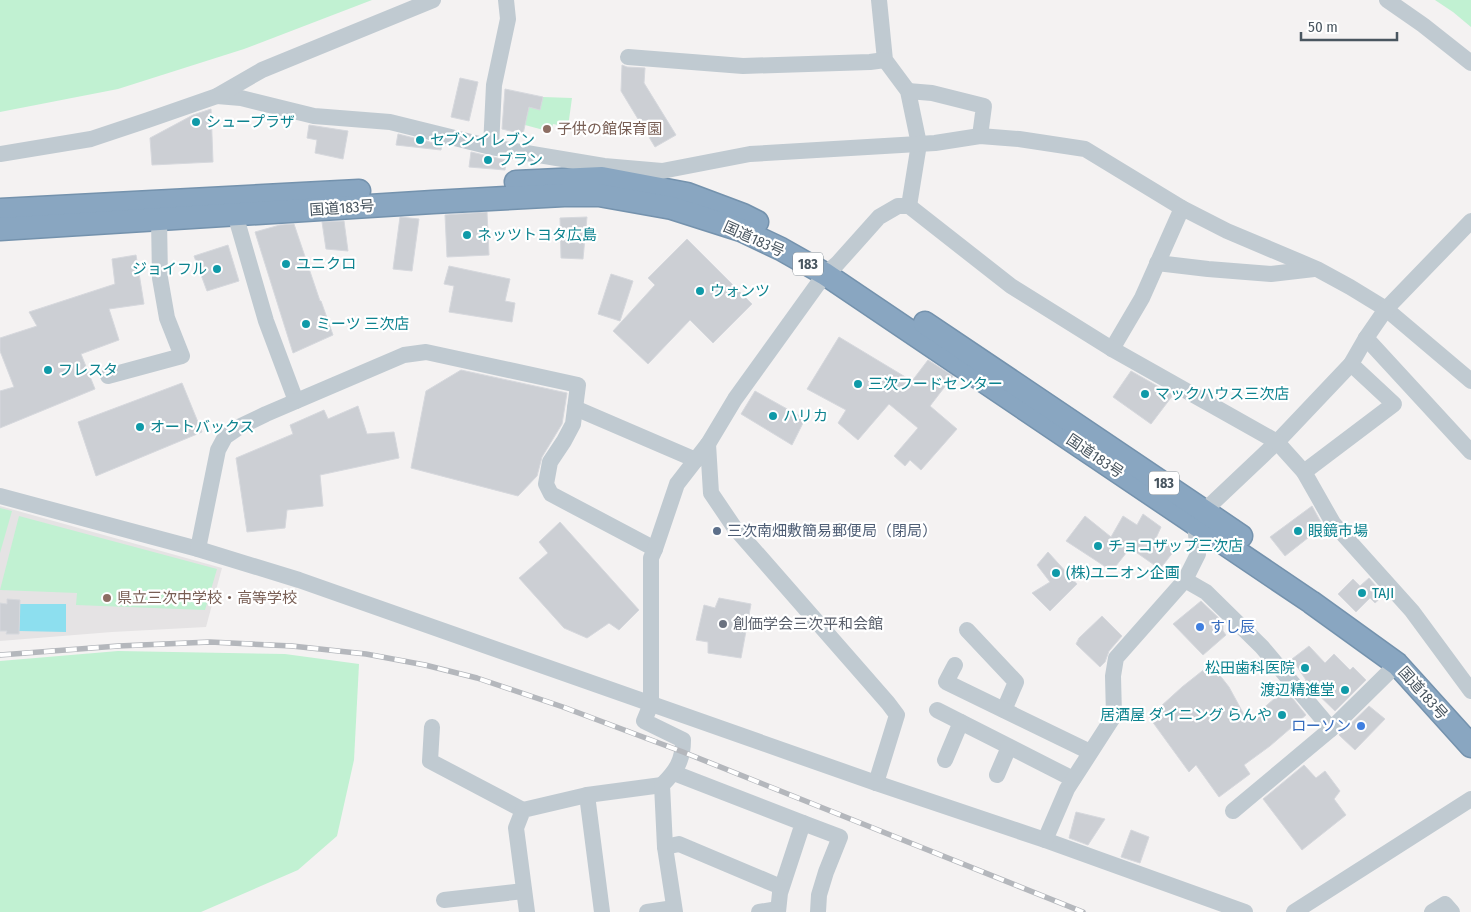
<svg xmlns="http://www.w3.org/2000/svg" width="1471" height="912" font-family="'Fira Sans Condensed','Noto Sans JP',sans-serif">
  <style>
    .education { fill: #e5e3e4 }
    .green { fill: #c1f1d2 }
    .water { fill: #8ddfef }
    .building { fill: #cccfd4; stroke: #d6d8dd }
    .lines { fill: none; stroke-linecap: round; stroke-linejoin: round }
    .highway-casing { stroke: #7492ad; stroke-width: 25 }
    .minor { stroke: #c0cad1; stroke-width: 16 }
    .highway { stroke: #89a6c1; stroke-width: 22 }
    .rail-casing { stroke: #b4b7bc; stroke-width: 5.5 }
    .rail { stroke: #fff; stroke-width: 4; stroke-dasharray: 11; stroke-linecap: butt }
    .culture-dot { fill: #0f9aa8; stroke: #fff; stroke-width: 2 }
    .education-dot { fill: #8d6e63; stroke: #fff; stroke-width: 2 }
    .service-dot { fill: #5c6f8a; stroke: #fff; stroke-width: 2 }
    .worship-dot { fill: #6b7280; stroke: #fff; stroke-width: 2 }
    .shop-dot { fill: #3f7fe0; stroke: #fff; stroke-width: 2 }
    .labels { text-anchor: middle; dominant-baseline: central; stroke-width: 4.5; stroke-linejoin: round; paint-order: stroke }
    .shield { fill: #fff; stroke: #808990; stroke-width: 1 }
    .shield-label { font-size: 14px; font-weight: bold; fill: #495660 }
    .culture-label { font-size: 15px; fill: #0d838f; stroke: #fff; text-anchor: start }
    .education-label { font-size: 15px; fill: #785e54; stroke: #fff; text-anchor: start }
    .street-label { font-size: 15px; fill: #495660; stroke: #fff }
    .service-label { font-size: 15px; fill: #4e5e75; stroke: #fff; text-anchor: start }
    .worship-label { font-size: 15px; fill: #5b616d; stroke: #fff; text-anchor: start }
    .shop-label { font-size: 15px; fill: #366cbe; stroke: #fff; text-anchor: start }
  </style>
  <rect width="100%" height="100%" fill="#f4f2f2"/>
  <!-- education -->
  <path class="education" d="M 0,506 L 222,568 L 206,627 L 112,632 L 0,641 Z"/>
  <!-- green -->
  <g class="green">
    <path d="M 0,0 L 372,0 L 244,49 L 118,89 L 0,112 Z"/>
    <path d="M 1435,0 L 1471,0 L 1471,27 L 1453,12 Z"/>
    <path d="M 543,97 L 572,98 L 568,127 L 553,124 L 551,132 L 525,125 L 529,107 L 540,110 Z"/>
    <path d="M 0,508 L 12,511 L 0,553 Z"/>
    <path d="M 19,516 L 217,569 L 205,610 L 76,605 L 77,593 L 0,590 Z"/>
    <path d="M 118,651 L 285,654 L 359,664 L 354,760 L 337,836 L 298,870 L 201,912 L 0,912 L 0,661 Z"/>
  </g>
  <!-- water -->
  <path class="water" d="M 20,604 L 66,604 L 66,632 L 19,631 Z"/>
  <!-- building -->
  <g class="building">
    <path d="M 622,65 L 627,67 L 645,68 L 644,83 L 676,135 L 655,147 L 621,91 Z"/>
    <path d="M 460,78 L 478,82 L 469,121 L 451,117 Z"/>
    <path d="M 505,89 L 543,97 L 540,110 L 529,107 L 523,134 L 502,129 Z"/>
    <path d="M 211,109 L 213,162 L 152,165 L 150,138 L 193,115 Z"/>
    <path d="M 309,125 L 348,131 L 343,159 L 315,153 L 317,140 L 307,138 Z"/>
    <path d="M 398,134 L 442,145 L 441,150 L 396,145 Z"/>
    <path d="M 471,152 L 506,160 L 505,170 L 469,167 Z"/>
    <path d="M 487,212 L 489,255 L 447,257 L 445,215 Z"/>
    <path d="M 400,217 L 419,219 L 412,271 L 393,269 Z"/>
    <path d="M 587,217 L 583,259 L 561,258 L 560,218 Z"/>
    <path d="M 344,221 L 348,251 L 326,249 L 322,222 Z"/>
    <path d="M 294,224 L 320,301 L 321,301 L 333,335 L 293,353 L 255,232 L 280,225 Z"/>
    <path d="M 687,239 L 752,304 L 713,343 L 690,320 L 648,364 L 613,331 L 655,285 L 648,278 Z"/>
    <path d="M 228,245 L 239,281 L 207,291 L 194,256 Z"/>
    <path d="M 136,255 L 144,304 L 109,309 L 119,340 L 81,354 L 95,389 L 0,428 L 0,391 L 14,387 L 0,351 L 0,338 L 37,326 L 29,312 L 115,284 L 112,259 Z"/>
    <path d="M 449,266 L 510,279 L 505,301 L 515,303 L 512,322 L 449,312 L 454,286 L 444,284 Z"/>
    <path d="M 611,274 L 633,281 L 620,321 L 598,314 Z"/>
    <path d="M 839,337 L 912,381 L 928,360 L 953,376 L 930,406 L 957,429 L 921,470 L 910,460 L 905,466 L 894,456 L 918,428 L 889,404 L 858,440 L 838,423 L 846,410 L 807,389 Z"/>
    <path d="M 461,370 L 567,393 L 562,424 L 542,457 L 537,476 L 518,496 L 411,468 L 426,391 Z"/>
    <path d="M 1131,371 L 1173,395 L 1151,424 L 1113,397 Z"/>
    <path d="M 182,383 L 202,432 L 96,476 L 78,422 Z"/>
    <path d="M 755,391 L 805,419 L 792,445 L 741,414 Z"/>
    <path d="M 358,406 L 367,434 L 394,432 L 399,458 L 320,475 L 323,506 L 287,510 L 285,528 L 247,532 L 236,458 L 293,434 L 290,425 L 324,410 L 328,419 Z"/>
    <path d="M 1312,506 L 1323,526 L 1285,556 L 1270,537 Z"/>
    <path d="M 1143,514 L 1161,527 L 1156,538 L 1177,547 L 1160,569 L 1130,548 L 1112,571 L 1066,541 L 1085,516 L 1111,537 L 1123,516 L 1137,525 Z"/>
    <path d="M 560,522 L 639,610 L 619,630 L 609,623 L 587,638 L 564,628 L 519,578 L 548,553 L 539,542 Z"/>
    <path d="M 1048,552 L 1077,584 L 1050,611 L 1032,593 L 1050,582 L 1037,565 Z"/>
    <path d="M 1369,578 L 1384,595 L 1375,603 L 1370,598 L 1356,612 L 1338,594 L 1353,579 L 1360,586 Z"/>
    <path d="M 719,598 L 751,604 L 741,658 L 708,653 L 708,642 L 696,640 L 704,605 L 715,608 Z"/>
    <path d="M 7,599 L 20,600 L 19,634 L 6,634 L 7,631 L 0,631 L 0,603 L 7,604 Z"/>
    <path d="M 1201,601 L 1223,622 L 1223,631 L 1226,635 L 1203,655 L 1173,624 Z"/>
    <path d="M 1102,616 L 1122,636 L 1109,651 L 1105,662 L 1100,667 L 1076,644 L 1079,638 Z"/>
    <path d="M 1309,646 L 1325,663 L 1334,654 L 1350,670 L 1353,667 L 1366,680 L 1335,711 L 1305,682 L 1306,680 L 1292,659 Z"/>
    <path d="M 1211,664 L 1229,687 L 1248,722 L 1285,689 L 1306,715 L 1270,746 L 1244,765 L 1250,774 L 1219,797 L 1196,765 L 1189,772 L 1149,717 L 1182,687 Z"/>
    <path d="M 1369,706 L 1385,719 L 1355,750 L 1339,735 Z"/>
    <path d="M 1304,765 L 1316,778 L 1325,771 L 1340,791 L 1334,799 L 1346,815 L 1302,850 L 1263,799 Z"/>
    <path d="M 1076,812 L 1105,819 L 1088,845 L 1069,838 Z"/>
    <path d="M 1131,830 L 1149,837 L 1140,863 L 1121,857 Z"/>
  </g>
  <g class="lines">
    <!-- highway casing -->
    <g class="highway-casing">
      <g id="highway">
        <path d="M 516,182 L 602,178 L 687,194 L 743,215 L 757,222"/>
        <path d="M 0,210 L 359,191"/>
        <path d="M 0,229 L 433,202 L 564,195 L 599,195 L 672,208 L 741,230 L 781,249 L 825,274 L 1311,602 L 1397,664 L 1471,746"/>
        <path d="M 925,323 L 1241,536"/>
      </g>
    </g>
    <!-- minor -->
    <g class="minor">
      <path d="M 879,0 L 885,60 L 908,91 L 919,144 L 909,206"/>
      <path d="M 1387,0 L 1423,25 L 1471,63"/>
      <path d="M 628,57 L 743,66 L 870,62 L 885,60"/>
      <path d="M 908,91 L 932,93 L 984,106 L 980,136"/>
      <path d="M 217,96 L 241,98 L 314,116 L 390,122 L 491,147 L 604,166 L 662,171 L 750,154 L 935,143 L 980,136 L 1019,139 L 1085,149 L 1182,208 L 1227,231 L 1317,269 L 1350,287 L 1386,309 L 1471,381"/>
      <path d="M 491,147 L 494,85 L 508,19 L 506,0"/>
      <path d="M 0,154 L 91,139 L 148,120 L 217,96 L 262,70 L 433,0"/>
      <path d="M 235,214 L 266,321 L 296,401"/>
      <path d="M 1157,263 L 1208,269 L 1271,274 L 1314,269"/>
      <path d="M 1366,338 L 1471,452"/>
      <path d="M 1112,349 L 1142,298 L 1182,208"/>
      <path d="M 108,376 L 182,356 L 167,318 L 160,278 L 159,219"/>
      <path d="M 575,408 L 696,460"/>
      <path d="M 708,444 L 711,493 L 734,527 L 888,703 L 897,715 L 876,783"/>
      <path d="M 1304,472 L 1394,404 L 1351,364"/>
      <path d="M 0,496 L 198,549 L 299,580 L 876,783 L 1045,840 L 1245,912"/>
      <path d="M 198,549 L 218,450 L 225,437 L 241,426 L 266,414 L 404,355 L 426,352 L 578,385 L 573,424 L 564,441 L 550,462 L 546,484 L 551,494 L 655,549"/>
      <path d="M 1185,580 L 1206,592 L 1262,647 L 1331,729 L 1233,811"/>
      <path d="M 967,630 L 1016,682 L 1004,710"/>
      <path d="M 955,665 L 946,682 L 1090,752"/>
      <path d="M 937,710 L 1073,779"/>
      <path d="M 432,727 L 430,761 L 523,810"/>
      <path d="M 1331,729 L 1397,664"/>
      <path d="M 945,760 L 961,722"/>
      <path d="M 674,773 L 803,823 L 780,893 L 778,912"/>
      <path d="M 997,775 L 1009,747"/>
      <path d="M 587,795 L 602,912"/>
      <path d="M 803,823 L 840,837 L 826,872 L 819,895 L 818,912"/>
      <path d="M 1045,840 L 1067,789 L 1114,716 L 1113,676 L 1116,658 L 1185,580 L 1198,554 L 1195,524 L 1204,511 L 1277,442 L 1351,364 L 1366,338 L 1386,309 L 1471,221"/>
      <path d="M 665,847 L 679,844 L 781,887"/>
      <path d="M 444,900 L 524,891"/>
      <path d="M 527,912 L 516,828 L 523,810 L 587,795 L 662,785"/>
      <path d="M 647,912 L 674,908"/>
      <path d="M 675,912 L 665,847 L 662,785 C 676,771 683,761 683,740 L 644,721 L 651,704 L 651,558 L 655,549 L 677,484 L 708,444 L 735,399 L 825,274 L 837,264 L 879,217 L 898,206 L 909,206 L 1011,286 L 1112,349 L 1277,442 L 1304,472 L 1333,523 L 1412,611 L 1471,691"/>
      <path d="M 759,912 L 778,909"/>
      <path d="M 1294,912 L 1471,799"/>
      <path d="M 1432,912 L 1445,904 L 1452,912"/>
    </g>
    <!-- highway -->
    <use href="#highway" class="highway"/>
    <!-- rail casing -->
    <g class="rail-casing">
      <path id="rail" d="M 0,655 L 118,646 L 210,642 L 292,646 L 366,654 L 425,665 L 477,678 L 563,707 L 683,752 L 1083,912"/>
    </g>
    <!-- rail -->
    <use href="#rail" class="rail"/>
  </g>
  <!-- markers -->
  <g class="culture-dot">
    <circle cx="196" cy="122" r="5"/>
    <circle cx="420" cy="140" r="5"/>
    <circle cx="488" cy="160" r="5"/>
    <circle cx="467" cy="235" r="5"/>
    <circle cx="286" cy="264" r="5"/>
    <circle cx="217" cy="269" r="5"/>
    <circle cx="700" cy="291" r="5"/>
    <circle cx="306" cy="324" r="5"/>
    <circle cx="48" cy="370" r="5"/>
    <circle cx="858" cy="384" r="5"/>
    <circle cx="1145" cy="394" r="5"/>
    <circle cx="773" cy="416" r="5"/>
    <circle cx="140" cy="427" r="5"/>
    <circle cx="1298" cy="531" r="5"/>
    <circle cx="1098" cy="546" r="5"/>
    <circle cx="1056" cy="573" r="5"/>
    <circle cx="1362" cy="593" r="5"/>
    <circle cx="1305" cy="668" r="5"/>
    <circle cx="1345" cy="690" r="5"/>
    <circle cx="1282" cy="715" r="5"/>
  </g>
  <g class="education-dot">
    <circle cx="547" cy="129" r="5"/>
    <circle cx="107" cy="598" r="5"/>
  </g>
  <circle class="service-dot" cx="717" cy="531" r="5"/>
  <circle class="worship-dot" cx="723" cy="624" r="5"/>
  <g class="shop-dot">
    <circle cx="1200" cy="627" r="5"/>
    <circle cx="1361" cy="726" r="5"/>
  </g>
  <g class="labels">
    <!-- shield labels -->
    <g class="shield">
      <rect x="793" y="252.5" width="30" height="23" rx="4"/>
      <rect x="1149" y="471.5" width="30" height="23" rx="4"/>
    </g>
    <g class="shield-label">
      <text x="808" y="264">183</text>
      <text x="1164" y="483">183</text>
    </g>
    <!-- culture labels -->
    <g class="culture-label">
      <text x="206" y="122">シュープラザ</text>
      <text x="430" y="140">セブンイレブン</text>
      <text x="498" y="160">ブラン</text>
      <text x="477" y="235">ネッツトヨタ広島</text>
      <text x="296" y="264">ユニクロ</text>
      <text x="207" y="269" text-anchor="end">ジョイフル</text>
      <text x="710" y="291">ウォンツ</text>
      <text x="316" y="324">ミーツ 三次店</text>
      <text x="58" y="370">フレスタ</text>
      <text x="868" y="384">三次フードセンター</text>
      <text x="1155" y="394">マックハウス三次店</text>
      <text x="783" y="416">ハリカ</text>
      <text x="150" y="427">オートバックス</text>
      <text x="1308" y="531">眼鏡市場</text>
      <text x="1108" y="546">チョコザップ三次店</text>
      <text x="1066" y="573">(株)ユニオン企画</text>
      <text x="1372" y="593">TAJI</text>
      <text x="1295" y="668" text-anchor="end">松田歯科医院</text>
      <text x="1335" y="690" text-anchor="end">渡辺精進堂</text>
      <text x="1272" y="715" text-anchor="end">居酒屋 ダイニング らんや</text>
    </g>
    <!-- education labels -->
    <g class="education-label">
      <text x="557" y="129">子供の館保育園</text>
      <text x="117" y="598">県立三次中学校・高等学校</text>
    </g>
    <!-- street labels -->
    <g class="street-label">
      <text transform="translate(342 208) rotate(-4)">国道183号</text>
      <text transform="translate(754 239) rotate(24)">国道183号</text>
      <text transform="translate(1095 456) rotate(34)">国道183号</text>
      <text transform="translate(1423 693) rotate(48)">国道183号</text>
    </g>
    <!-- service labels -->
    <g class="service-label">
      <text x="727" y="531">三次南畑敷簡易郵便局（閉局）</text>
    </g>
    <!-- worship labels -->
    <g class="worship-label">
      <text x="733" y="624">創価学会三次平和会館</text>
    </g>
    <!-- shop labels -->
    <g class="shop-label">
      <text x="1210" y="627">すし辰</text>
      <text x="1351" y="726" text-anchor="end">ローソン</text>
    </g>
  </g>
  <!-- scale -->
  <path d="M1301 32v8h96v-8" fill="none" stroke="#495660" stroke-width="2.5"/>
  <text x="1308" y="32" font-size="15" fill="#495660" stroke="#ffffff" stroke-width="4" paint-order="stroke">50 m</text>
</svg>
